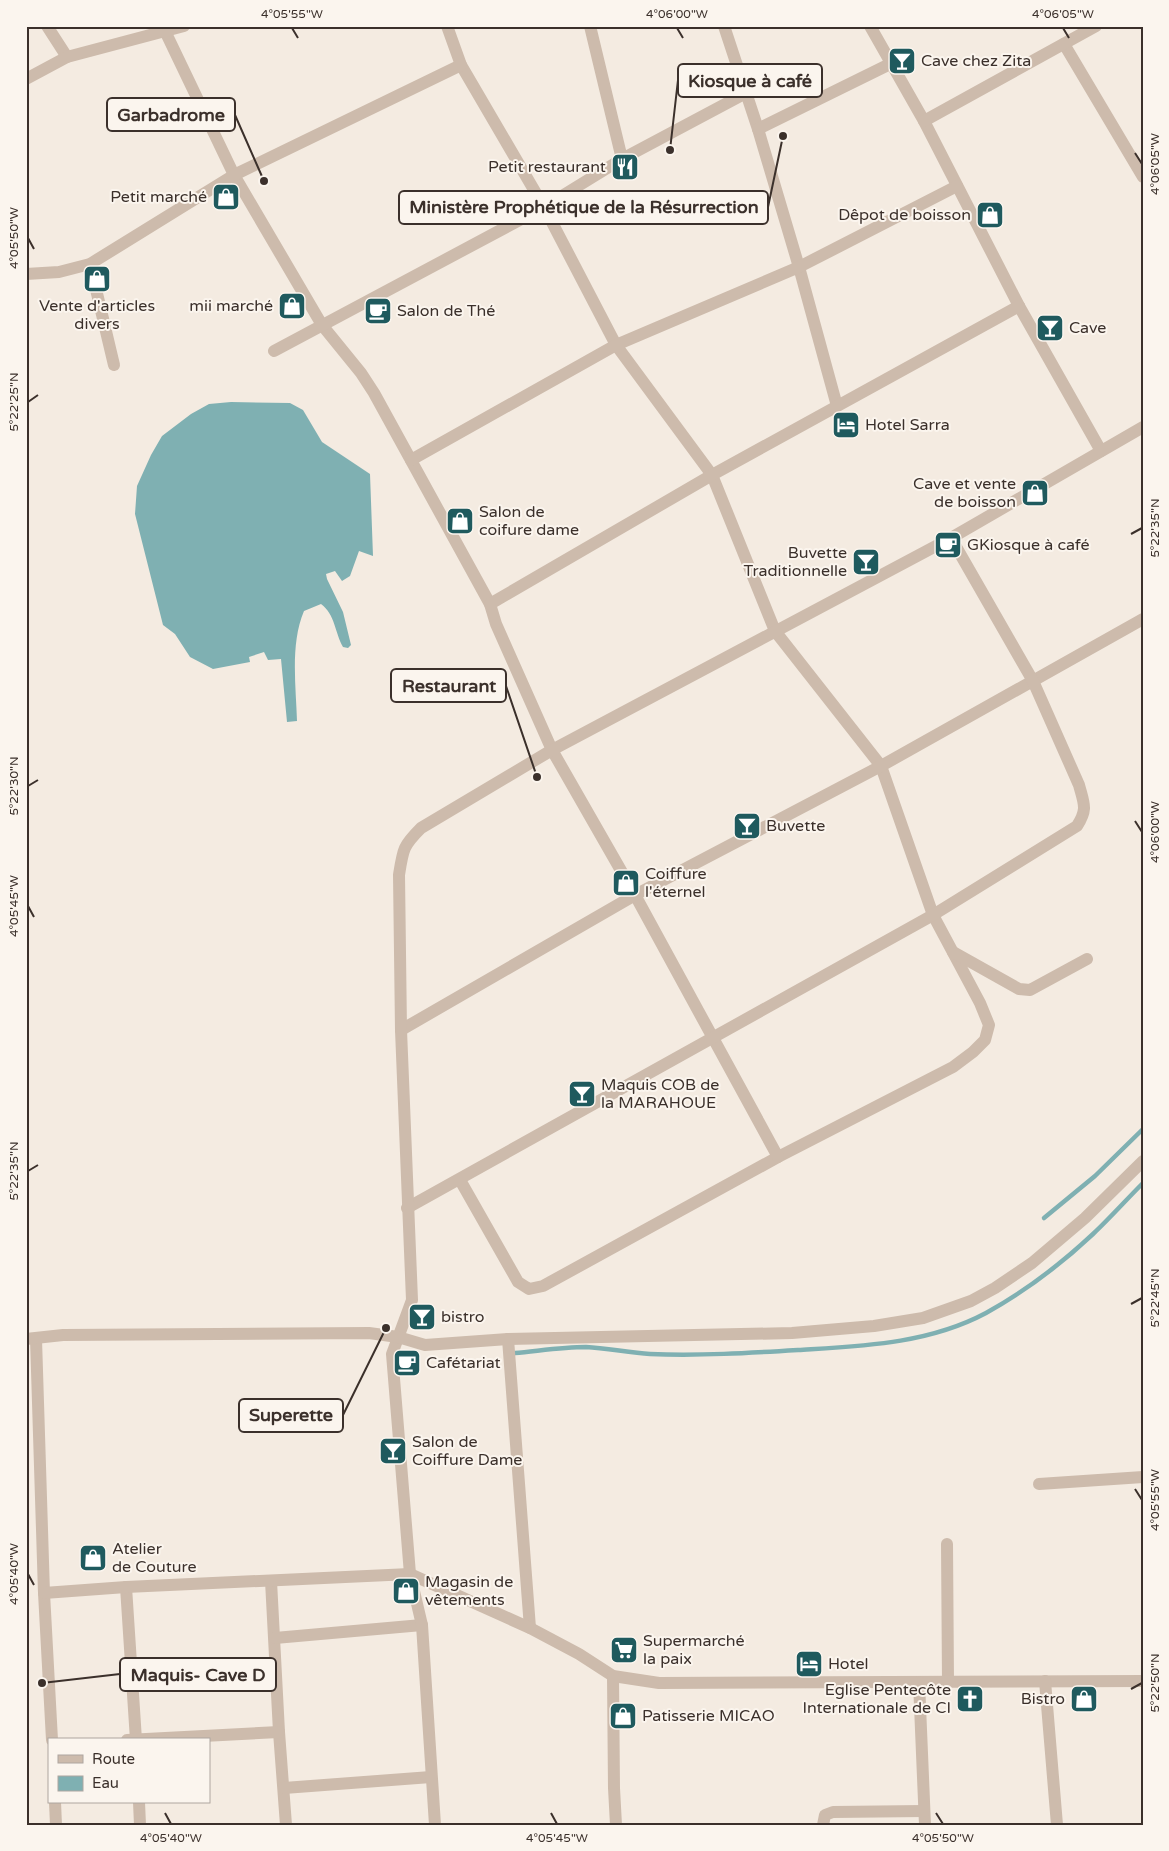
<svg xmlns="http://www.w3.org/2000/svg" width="1169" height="1851" font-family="'Varela Round',sans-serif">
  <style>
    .water { fill: #7fb0b2 }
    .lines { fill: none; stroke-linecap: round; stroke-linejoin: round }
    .stream { stroke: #7fb0b2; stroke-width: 4.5 }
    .minor { stroke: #cdbbac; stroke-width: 12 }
    .tertiary { stroke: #cdbbac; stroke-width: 12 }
    .ticks { fill: none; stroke: #3b302b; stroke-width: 2 }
    .labels { text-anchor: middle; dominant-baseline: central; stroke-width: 4; stroke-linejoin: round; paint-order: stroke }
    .poi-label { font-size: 16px; fill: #3b302b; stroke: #fbf5ee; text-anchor: start }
    .leader { fill: none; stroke: #3b302b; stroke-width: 2 }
    .callout-dot { fill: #3b302b; stroke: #fbf5ee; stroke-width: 2 }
    .callout { fill: #fbf5ee; stroke: #3b302b; stroke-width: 2 }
    .callout-label { font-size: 18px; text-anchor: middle; font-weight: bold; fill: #3b302b }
    .neatline { fill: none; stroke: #3b302b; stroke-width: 2 }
    .ticks-label { font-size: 12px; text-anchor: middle; fill: #3b302b }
  </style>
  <rect width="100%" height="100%" fill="#f4ebe1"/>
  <!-- water -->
  <path class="water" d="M 231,402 L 290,403 L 303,410 L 322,442 L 370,474 L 373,556 L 359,551 L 350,576 L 342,581 L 335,571 L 326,574 L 327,579 L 343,612 L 351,645 L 348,648 L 343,647 C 335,633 335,614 321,604 L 304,611 C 290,644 296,686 297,721 L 287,722 L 281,659 L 268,660 L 264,652 L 249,657 L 250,662 L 213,669 L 190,657 L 175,634 L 163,625 L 135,514 L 137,486 L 151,455 L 162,436 L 191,414 L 209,404 Z"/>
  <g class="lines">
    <!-- stream -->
    <g class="stream">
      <path d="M 1044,1218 L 1095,1176 L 1143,1129"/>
      <path d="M 515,1353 C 538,1351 562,1347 586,1347 C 608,1348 629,1353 650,1354 C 699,1356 749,1353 798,1350 C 862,1346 928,1344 986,1313 C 1024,1292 1061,1264 1093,1234 C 1110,1218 1126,1200 1143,1183"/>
    </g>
    <!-- minor -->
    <g class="minor">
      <path d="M 47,26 L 67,57"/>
      <path d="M 447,26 L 461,65 L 544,207 L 616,345 L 712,475 L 775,631 L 881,766 L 933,915 L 980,1003 L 989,1025 L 985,1040 L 973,1052 L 953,1067 L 778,1157 L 543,1286 L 529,1289 L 518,1282 L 460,1180"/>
      <path d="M 590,26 L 622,159"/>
      <path d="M 724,26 L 758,129 L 799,267 L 837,406"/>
      <path d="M 870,26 L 924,121 L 1019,306 L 1101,451"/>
      <path d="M 165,31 L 234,175 L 322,325 L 361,373 L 374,393 L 490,604 L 496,624 L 552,750 L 635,895 L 778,1157"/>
      <path d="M 1064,44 L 1143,177"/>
      <path d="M 26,79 L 67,57 L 184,26"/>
      <path d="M 924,121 L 1096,26"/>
      <path d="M 758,129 L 892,63"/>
      <path d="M 90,264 L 114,365"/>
      <path d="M 26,274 L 59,272 L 90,264 L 234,175 L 461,65"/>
      <path d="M 274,351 L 544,207 L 622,159 L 746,93"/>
      <path d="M 411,460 L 616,345 L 799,267 L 957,186"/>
      <path d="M 490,604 L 712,475 L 1019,306"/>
      <path d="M 953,952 L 1019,989 L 1030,990 L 1087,959"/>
      <path d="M 401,1030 L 635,895 L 881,766 L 1143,619"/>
      <path d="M 407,1208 L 933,915 L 1077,826 C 1088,809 1084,804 1079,785 L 1033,681 L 951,538"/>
      <path d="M 36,1339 L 44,1593 L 52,1740"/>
      <path d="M 508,1339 L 530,1628"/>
      <path d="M 1039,1484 L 1143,1477"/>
      <path d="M 947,1544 L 948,1682"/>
      <path d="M 271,1581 L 279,1732 L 286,1825"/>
      <path d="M 126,1587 L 136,1740"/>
      <path d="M 44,1593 L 126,1587 L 410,1574 L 530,1628 L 579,1654 L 613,1676 L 659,1683 L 1143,1681"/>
      <path d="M 275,1638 L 422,1625"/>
      <path d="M 613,1676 L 614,1788 L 616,1825"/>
      <path d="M 1045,1681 L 1057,1825"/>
      <path d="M 919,1682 L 925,1825"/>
      <path d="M 127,1740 L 279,1732"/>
      <path d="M 284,1788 L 431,1777"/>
      <path d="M 55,1802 L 56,1825"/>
      <path d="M 139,1802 L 140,1825"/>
      <path d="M 435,1825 L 422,1625 L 410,1574 L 392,1354 L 412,1300 L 401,1030 L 399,875 C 403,849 403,846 421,828 L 552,750 L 951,538 L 1143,427"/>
      <path d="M 823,1825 L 825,1815 L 833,1812 L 924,1811"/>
    </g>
    <!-- tertiary -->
    <path class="tertiary" d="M 26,1339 L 63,1335 L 369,1333 L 398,1337 L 425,1345 L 508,1339 L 792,1333 L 874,1326 L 923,1318 L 971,1301 L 995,1288 L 1032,1263 L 1085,1218 L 1143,1161"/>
  </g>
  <!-- ticks -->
  <path class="ticks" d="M 292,28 L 298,38M 677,28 L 683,38M 1063,28 L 1069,38M 1135,153 L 1142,164M 28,238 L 34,249M 28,402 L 38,395M 1131,534 L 1142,528M 28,786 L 38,780M 1135,821 L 1142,832M 28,906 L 34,917M 28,1171 L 38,1165M 1131,1304 L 1142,1298M 1135,1489 L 1142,1500M 28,1574 L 34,1585M 1131,1689 L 1142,1683M 165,1813 L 171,1824M 551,1813 L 557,1824M 936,1813 L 943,1824"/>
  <!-- icons -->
  <defs>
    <g id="bar-square" transform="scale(1.4375)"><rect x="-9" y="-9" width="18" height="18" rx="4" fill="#1f5a5e" stroke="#fbf5ee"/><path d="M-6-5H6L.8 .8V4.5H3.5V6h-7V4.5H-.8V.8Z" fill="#fff"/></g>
    <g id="restaurant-square" transform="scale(1.4375)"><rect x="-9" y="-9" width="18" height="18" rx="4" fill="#1f5a5e" stroke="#fbf5ee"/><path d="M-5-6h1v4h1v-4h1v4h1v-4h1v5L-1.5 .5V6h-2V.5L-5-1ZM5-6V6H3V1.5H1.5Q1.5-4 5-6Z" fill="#fff"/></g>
    <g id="shop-square" transform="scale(1.4375)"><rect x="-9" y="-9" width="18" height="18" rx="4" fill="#1f5a5e" stroke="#fbf5ee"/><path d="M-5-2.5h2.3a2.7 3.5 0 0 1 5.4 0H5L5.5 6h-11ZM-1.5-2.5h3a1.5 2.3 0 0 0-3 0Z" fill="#fff"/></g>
    <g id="cafe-square" transform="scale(1.4375)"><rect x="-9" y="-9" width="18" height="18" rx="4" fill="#1f5a5e" stroke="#fbf5ee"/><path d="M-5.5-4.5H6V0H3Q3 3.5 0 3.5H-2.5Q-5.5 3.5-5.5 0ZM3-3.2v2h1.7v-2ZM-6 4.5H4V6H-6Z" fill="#fff"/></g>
    <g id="hotel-square" transform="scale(1.4375)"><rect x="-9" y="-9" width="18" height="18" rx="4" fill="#1f5a5e" stroke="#fbf5ee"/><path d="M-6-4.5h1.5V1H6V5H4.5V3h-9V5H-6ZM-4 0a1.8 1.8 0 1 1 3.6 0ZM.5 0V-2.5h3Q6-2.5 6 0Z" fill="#fff"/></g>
    <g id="supermarket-square" transform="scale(1.4375)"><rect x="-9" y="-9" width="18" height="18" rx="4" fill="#1f5a5e" stroke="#fbf5ee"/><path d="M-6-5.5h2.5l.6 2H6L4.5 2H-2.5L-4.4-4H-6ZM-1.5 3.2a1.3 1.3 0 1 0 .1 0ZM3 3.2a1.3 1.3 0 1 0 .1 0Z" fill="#fff"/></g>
    <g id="church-square" transform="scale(1.4375)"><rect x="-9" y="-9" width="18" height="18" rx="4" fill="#1f5a5e" stroke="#fbf5ee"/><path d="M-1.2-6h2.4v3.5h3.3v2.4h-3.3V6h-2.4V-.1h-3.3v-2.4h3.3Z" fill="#fff"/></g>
  </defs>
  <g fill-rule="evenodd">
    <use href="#bar-square" x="902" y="61"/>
    <use href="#restaurant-square" x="625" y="167"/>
    <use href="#shop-square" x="226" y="197"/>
    <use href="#shop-square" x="990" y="215"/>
    <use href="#shop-square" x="97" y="279"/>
    <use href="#shop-square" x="292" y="306"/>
    <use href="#cafe-square" x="378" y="311"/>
    <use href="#bar-square" x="1050" y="328"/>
    <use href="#hotel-square" x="846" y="425"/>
    <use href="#shop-square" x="1035" y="493"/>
    <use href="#shop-square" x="460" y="521"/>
    <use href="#cafe-square" x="948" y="545"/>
    <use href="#bar-square" x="866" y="562"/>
    <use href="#bar-square" x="747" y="826"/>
    <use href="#shop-square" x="626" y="883"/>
    <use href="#bar-square" x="582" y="1094"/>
    <use href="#bar-square" x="422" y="1317"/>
    <use href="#cafe-square" x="407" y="1363"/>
    <use href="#bar-square" x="393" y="1451"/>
    <use href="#shop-square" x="93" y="1558"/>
    <use href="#shop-square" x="406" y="1591"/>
    <use href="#supermarket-square" x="624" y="1650"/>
    <use href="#hotel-square" x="809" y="1664"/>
    <use href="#church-square" x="970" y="1699"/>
    <use href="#shop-square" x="1084" y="1699"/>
    <use href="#shop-square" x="623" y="1716"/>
  </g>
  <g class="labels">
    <!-- poi labels -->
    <g class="poi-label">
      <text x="921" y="61">Cave chez Zita</text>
      <text x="606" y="167" text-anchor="end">Petit restaurant</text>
      <text x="207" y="197" text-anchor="end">Petit marché</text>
      <text x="971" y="215" text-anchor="end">Dêpot de boisson</text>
      <text x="97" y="306" text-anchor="middle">Vente d'articles<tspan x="97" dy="18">divers</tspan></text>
      <text x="273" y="306" text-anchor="end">mii marché</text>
      <text x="397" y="311">Salon de Thé</text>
      <text x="1069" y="328">Cave</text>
      <text x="865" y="425">Hotel Sarra</text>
      <text x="1016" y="484" text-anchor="end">Cave et vente<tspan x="1016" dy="18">de boisson</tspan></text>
      <text x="479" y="512">Salon de<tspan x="479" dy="18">coifure dame</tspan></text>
      <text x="967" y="545">GKiosque à café</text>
      <text x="847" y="553" text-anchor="end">Buvette<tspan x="847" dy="18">Traditionnelle</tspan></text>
      <text x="766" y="826">Buvette</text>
      <text x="645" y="874">Coiffure<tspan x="645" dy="18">l'éternel</tspan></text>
      <text x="601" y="1085">Maquis COB de<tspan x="601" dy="18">la MARAHOUE</tspan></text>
      <text x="441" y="1317">bistro</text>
      <text x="426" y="1363">Cafétariat</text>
      <text x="412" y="1442">Salon de<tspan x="412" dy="18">Coiffure Dame</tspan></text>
      <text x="112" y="1549">Atelier<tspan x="112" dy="18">de Couture</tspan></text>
      <text x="425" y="1582">Magasin de<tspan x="425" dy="18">vêtements</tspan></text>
      <text x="643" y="1641">Supermarché<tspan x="643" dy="18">la paix</tspan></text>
      <text x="828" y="1664">Hotel</text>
      <text x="951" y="1690" text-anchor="end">Eglise Pentecôte<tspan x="951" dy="18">Internationale de CI</tspan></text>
      <text x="1065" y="1699" text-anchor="end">Bistro</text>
      <text x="642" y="1716">Patisserie MICAO</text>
    </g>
  </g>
  <!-- callouts -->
  <path class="leader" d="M670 150L678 80M264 181L235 115M783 136L768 207M537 777L506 686M386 1328L343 1415M42 1683L120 1674"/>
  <g class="callout-dot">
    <circle cx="670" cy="150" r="5"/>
    <circle cx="264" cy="181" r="5"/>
    <circle cx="783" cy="136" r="5"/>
    <circle cx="537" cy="777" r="5"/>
    <circle cx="386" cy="1328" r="5"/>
    <circle cx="42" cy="1683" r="5"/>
  </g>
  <g class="callout">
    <rect x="678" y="64" width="144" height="33" rx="5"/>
    <rect x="107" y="98" width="128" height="33" rx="5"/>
    <rect x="399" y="191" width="369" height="33" rx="5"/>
    <rect x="391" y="669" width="115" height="33" rx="5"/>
    <rect x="239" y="1399" width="104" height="33" rx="5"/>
    <rect x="120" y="1658" width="156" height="33" rx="5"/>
  </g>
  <g class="callout-label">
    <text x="750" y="87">Kiosque à café</text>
    <text x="171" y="121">Garbadrome</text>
    <text x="584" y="213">Ministère Prophétique de la Résurrection</text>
    <text x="449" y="692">Restaurant</text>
    <text x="291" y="1421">Superette</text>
    <text x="198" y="1681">Maquis- Cave D</text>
  </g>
  <!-- border -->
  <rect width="1169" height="1851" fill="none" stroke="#fbf5ee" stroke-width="55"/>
  <!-- legend -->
  <rect x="48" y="1738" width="162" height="65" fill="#fbf5ee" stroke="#aea6a0"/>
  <rect x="58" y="1755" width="25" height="8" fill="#cdbbac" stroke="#aea6a0"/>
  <text x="92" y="1764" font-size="15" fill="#3b302b">Route</text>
  <rect x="58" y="1776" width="25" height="15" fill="#7fb0b2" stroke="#aea6a0"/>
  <text x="92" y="1788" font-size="15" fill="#3b302b">Eau</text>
  <rect x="28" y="28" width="1114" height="1796" class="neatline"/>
  <g class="ticks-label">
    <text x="292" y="18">4°05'55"W</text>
    <text x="677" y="18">4°06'00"W</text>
    <text x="1063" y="18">4°06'05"W</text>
    <text transform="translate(1155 164) rotate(-90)" y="4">4°06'05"W</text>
    <text transform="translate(14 238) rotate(-90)" y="4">4°05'50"W</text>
    <text transform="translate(14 402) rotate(-90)" y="4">5°22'25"N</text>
    <text transform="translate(1155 528) rotate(-90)" y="4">5°22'35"N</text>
    <text transform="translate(14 786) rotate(-90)" y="4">5°22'30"N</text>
    <text transform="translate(1155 832) rotate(-90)" y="4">4°06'00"W</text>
    <text transform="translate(14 906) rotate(-90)" y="4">4°05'45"W</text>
    <text transform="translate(14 1171) rotate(-90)" y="4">5°22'35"N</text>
    <text transform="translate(1155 1298) rotate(-90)" y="4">5°22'45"N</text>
    <text transform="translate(1155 1500) rotate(-90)" y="4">4°05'55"W</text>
    <text transform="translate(14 1574) rotate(-90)" y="4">4°05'40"W</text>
    <text transform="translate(1155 1683) rotate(-90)" y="4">5°22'50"N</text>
    <text x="171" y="1842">4°05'40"W</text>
    <text x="557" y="1842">4°05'45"W</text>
    <text x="943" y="1842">4°05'50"W</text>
  </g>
</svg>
